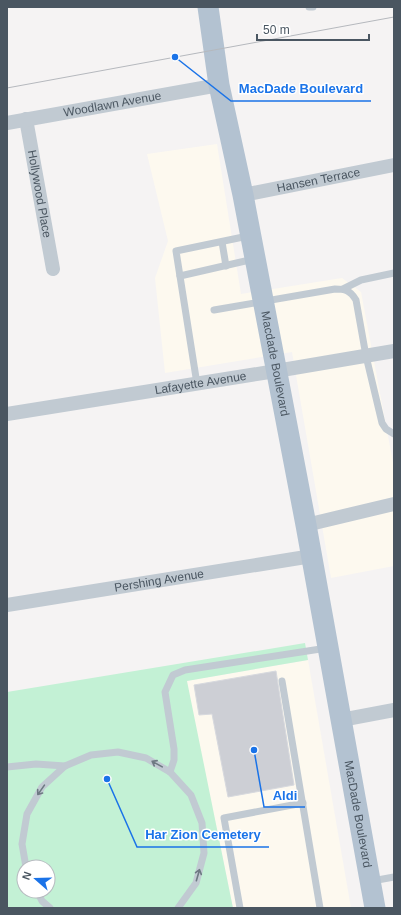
<svg xmlns="http://www.w3.org/2000/svg" width="401" height="915" font-family="Arial,sans-serif">
  <style>
    .commercial { fill: #fdf9ef }
    .green { fill: #c3f1d5; fill-rule: evenodd }
    .building { fill: #cdcfd5; stroke: #d7d9de }
    .lines { fill: none; stroke-linecap: round; stroke-linejoin: round }
    .service { stroke: #c1cad2; stroke-width: 7 }
    .minor { stroke: #c1cad2; stroke-width: 14 }
    .primary { stroke: #b3c2d1; stroke-width: 21 }
    .tram { stroke: #b5b8bd; stroke-width: 1 }
    .oneway { stroke: #6e7983 }
    .labels { text-anchor: middle; dominant-baseline: central; stroke-width: 3; stroke-linejoin: round; paint-order: stroke }
    .street-label { font-size: 12px; fill: #4a5661; stroke: #fff }
    .leader { fill: none; stroke: #1a73e8; stroke-width: 1.5 }
    .callout-dot { fill: #1a73e8; stroke: #fff; stroke-width: 1.5 }
    .callout-label { font-size: 13px; text-anchor: middle; font-weight: bold; fill: #1a73e8; stroke: #fff; stroke-width: 3; stroke-linejoin: round; paint-order: stroke }
  </style>
  <rect width="100%" height="100%" fill="#f5f3f3"/>
  <!-- commercial -->
  <g class="commercial">
    <path d="M 217,144 L 241,294 L 342,278 L 361,292 L 394,468 L 394,566 L 331,578 L 292,352 L 165,373 L 155,278 L 168,241 L 147,154 Z"/>
    <path d="M 308,660 L 351,908 L 233,908 L 186,681 Z"/>
  </g>
  <!-- green -->
  <path class="green" d="M 305,643 L 308,660 L 187,681 L 233,908 L 7,908 L 7,692 ZM 24,867 L 48,867 L 48,891 L 24,891 Z"/>
  <!-- building -->
  <path class="building" d="M 276,671 L 294,785 L 228,797 L 212,714 L 199,715 L 194,685 Z"/>
  <g class="lines">
    <!-- service -->
    <g class="service">
      <path d="M 309,7 L 313,7"/>
      <path d="M 222,242 L 226,266"/>
      <path d="M 180,276 L 254,259"/>
      <path d="M 343,289 L 361,280 L 394,273"/>
      <path d="M 214,310 L 335,289 C 345,289 350,290 356,300 L 366,356 L 382,423 L 386,429 L 394,434"/>
      <path d="M 197,384 L 176,251 L 248,236"/>
      <path d="M 282,681 L 320,908"/>
      <path d="M 7,767 L 36,764 L 65,766"/>
      <path d="M 170,772 L 174,760 L 174,749 L 165,692 L 173,675 L 185,670 L 327,648"/>
      <path d="M 26,867 L 22,844 L 27,814 L 42,787 L 65,766 L 91,755 L 118,752 L 146,758 L 170,772 L 191,795 L 202,823 L 204,853 L 196,883 L 178,908"/>
      <path d="M 372,881 L 394,877"/>
      <path d="M 37,891 L 42,901 L 50,908"/>
      <path d="M 240,908 L 224,818 L 303,803"/>
    </g>
    <!-- minor -->
    <g class="minor">
      <path id="s1" d="M 26,119 L 53,269"/>
      <path id="s2" d="M 7,123 L 219,85"/>
      <path id="s3" d="M 243,195 L 394,165"/>
      <path id="s4" d="M 7,414 L 276,371 L 394,351"/>
      <path d="M 306,525 L 394,504"/>
      <path id="s5" d="M 7,605 L 312,556"/>
      <path d="M 341,720 L 394,710"/>
    </g>
    <!-- primary -->
    <path class="primary" id="s6" d="M 208,7 L 219,85 L 243,195 L 306,525 L 375,908"/>
    <!-- tram -->
    <path class="tram" d="M 7,88 L 394,17"/>
  </g>
  <!-- one-way arrows -->
  <defs><path id="oneway-shaft" d="M-6 0H5M1.5-3L5.5 0L1.5 3" fill="none" stroke-width="1.6" stroke-linecap="round" stroke-linejoin="round"/></defs>
  <g class="oneway">
    <use href="#oneway-shaft" transform="translate(157 764) rotate(-151)"/>
    <use href="#oneway-shaft" transform="translate(41 790) rotate(125)"/>
    <use href="#oneway-shaft" transform="translate(198 875) rotate(-74)"/>
  </g>
  <g class="labels">
    <!-- street labels -->
    <g class="street-label">
      <text stroke="none"><textPath href="#s2" startOffset="107">Woodlawn Avenue</textPath></text>
      <text stroke="none"><textPath href="#s3" startOffset="77">Hansen Terrace</textPath></text>
      <text stroke="none"><textPath href="#s1" startOffset="76">Hollywood Place</textPath></text>
      <text stroke="none"><textPath href="#s6" startOffset="363">Macdade Boulevard</textPath></text>
      <text stroke="none"><textPath href="#s4" startOffset="196">Lafayette Avenue</textPath></text>
      <text stroke="none"><textPath href="#s5" startOffset="154">Pershing Avenue</textPath></text>
      <text stroke="none"><textPath href="#s6" startOffset="821">MacDade Boulevard</textPath></text>
    </g>
  </g>
  <!-- callouts -->
  <path class="leader" d="M175 57L231 101H371M254 750L264 807H305M107 779L137 847H269"/>
  <g class="callout-dot">
    <circle cx="175" cy="57" r="4"/>
    <circle cx="254" cy="750" r="4"/>
    <circle cx="107" cy="779" r="4"/>
  </g>
  <g class="callout-label">
    <text x="301" y="93">MacDade Boulevard</text>
    <text x="285" y="800">Aldi</text>
    <text x="203" y="839">Har Zion Cemetery</text>
  </g>
  <!-- border -->
  <rect width="401" height="915" fill="none" stroke="#4a5661" stroke-width="16"/>
  <!-- north arrow -->
  <g transform="translate(36 879) rotate(290)"><circle r="19" fill="#ffffff" stroke="#b7bbc0"/>
  <path d="M0-3L7 15L0 10L-7 15Z" fill="#1a73e8"/>
  <text y="-6" font-size="11" font-weight="bold" text-anchor="middle" fill="#4a5661">N</text>
  </g>
  <!-- scale -->
  <path d="M257 34v6h112v-6" fill="none" stroke="#4a5661" stroke-width="2"/>
  <text x="263" y="34" font-size="12" fill="#4a5661" stroke="#ffffff" stroke-width="3" paint-order="stroke">50 m</text>
</svg>
